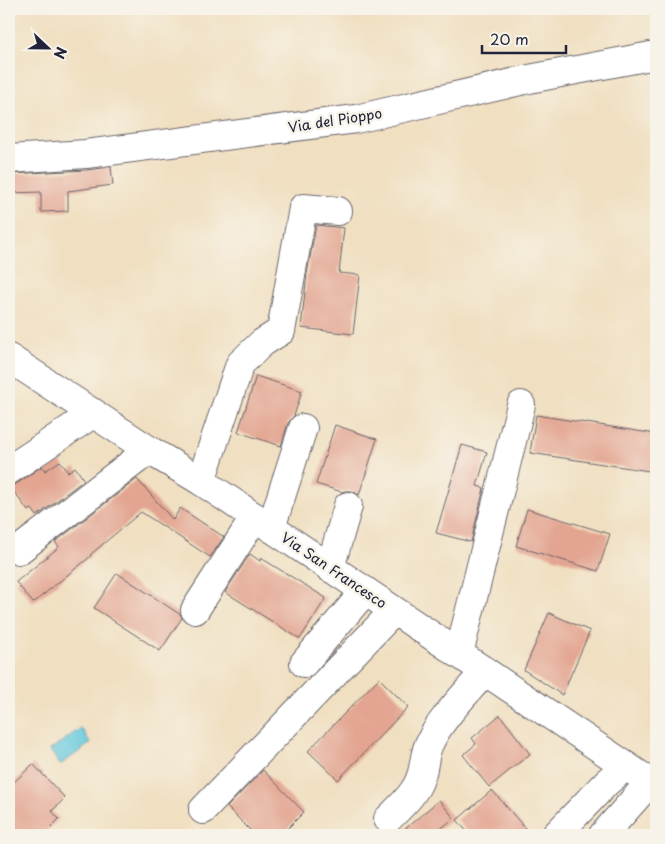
<svg xmlns="http://www.w3.org/2000/svg" width="665" height="844" font-family="'Playpen Sans',sans-serif">
  <style>
    .water { fill: #60c8dd; stroke: #41758c }
    .building { fill: #e3a591 }
    .lines { fill: none; stroke-linecap: round; stroke-linejoin: round }
    .minor-casing { stroke: #6a646a; stroke-width: 30 }
    .major-casing { stroke: #6a646a; stroke-width: 30 }
    .minor { stroke: #fff; stroke-width: 28 }
    .major { stroke: #fff; stroke-width: 28 }
    .labels { text-anchor: middle; dominant-baseline: central; stroke-width: 5; stroke-linejoin: round; paint-order: stroke }
    .street-label { font-size: 14px; fill: #22223b; stroke: #f7f3e8 }
  </style>
  <rect width="100%" height="100%" fill="#f7f3e8"/>
  <filter id="ink" filterUnits="userSpaceOnUse"><feTurbulence type="fractalNoise" baseFrequency=".02" numOctaves="2"/><feDisplacementMap in="SourceGraphic" scale="10" xChannelSelector="R" yChannelSelector="G"/><feConvolveMatrix kernelMatrix="1 2 1 2 8 2 1 2 1" color-interpolation-filters="sRGB"/></filter>
  <filter id="wash" filterUnits="userSpaceOnUse"><feTurbulence type="fractalNoise" baseFrequency=".0096" numOctaves="4" result="noise"/><feDisplacementMap in="SourceGraphic" scale="20" xChannelSelector="R" yChannelSelector="G"/><feGaussianBlur stdDeviation="1.12" result="paint"/><feColorMatrix in="noise" values="0 0 0 0 0 0 0 0 0 0 0 0 0 0 0 0 0 1.4 0 .05"/><feComposite in="paint" operator="in"/></filter>
  <g filter="url(#wash)">
    <rect width="100%" height="100%" fill="#f0dfc0"/>
    <!-- water -->
    <path class="water" d="M 81,728 L 91,743 L 60,765 L 50,750 Z"/>
    <g id="blocks">
      <!-- building -->
      <g class="building">
        <path d="M 111,167 L 113,185 L 68,191 L 68,211 L 41,212 L 41,192 L 9,193 L 9,174 L 87,170 Z"/>
        <path d="M 316,225 L 344,228 L 339,273 L 360,275 L 353,334 L 301,328 L 307,274 Z"/>
        <path d="M 256,376 L 302,391 L 294,416 L 288,423 L 281,446 L 238,432 Z"/>
        <path d="M 536,415 L 656,434 L 656,472 L 530,453 Z"/>
        <path d="M 335,425 L 377,439 L 359,495 L 352,491 L 345,491 L 342,492 L 316,484 Z"/>
        <path d="M 462,445 L 487,452 L 477,486 L 484,488 L 471,542 L 436,533 Z"/>
        <path d="M 60,461 L 68,472 L 75,467 L 84,480 L 37,516 L 32,509 L 28,511 L 10,486 L 18,483 L 42,466 L 45,471 Z"/>
        <path d="M 137,479 L 173,520 L 180,508 L 224,537 L 210,557 L 141,512 L 90,555 L 91,556 L 33,603 L 16,582 L 59,547 L 55,542 Z"/>
        <path d="M 527,509 L 610,534 L 598,571 L 516,546 Z"/>
        <path d="M 250,554 L 260,561 L 261,558 L 326,598 L 300,639 L 225,592 Z"/>
        <path d="M 117,573 L 181,615 L 182,618 L 160,651 L 94,608 Z"/>
        <path d="M 549,613 L 590,631 L 562,695 L 524,670 Z"/>
        <path d="M 379,678 L 408,707 L 338,780 L 308,751 Z"/>
        <path d="M 500,715 L 530,754 L 489,787 L 463,755 L 476,744 L 472,738 Z"/>
        <path d="M 33,764 L 65,798 L 52,811 L 59,819 L 43,835 L 9,835 L 9,787 Z"/>
        <path d="M 263,770 L 304,812 L 281,835 L 255,835 L 227,807 Z"/>
        <path d="M 492,790 L 531,835 L 470,835 L 457,820 Z"/>
        <path d="M 439,800 L 454,818 L 433,835 L 398,835 Z"/>
      </g>
    </g>
  </g>
  <g filter="url(#ink)">
    <use href="#blocks" fill-opacity="0" stroke="#6a646a" stroke-width="1"/>
    <g class="lines">
      <!-- minor casing -->
      <g class="minor-casing">
        <g id="minor">
          <path d="M 9,159 L 86,154 L 356,119 L 529,79 L 656,55"/>
          <path d="M 9,470 L 94,413"/>
          <path d="M 201,481 L 240,364 L 262,343 L 281,331 L 303,208 L 338,211"/>
          <path d="M 271,528 L 303,428"/>
          <path d="M 19,550 L 149,450"/>
          <path d="M 330,568 L 348,506"/>
          <path d="M 195,610 L 255,517"/>
          <path d="M 459,654 L 521,405"/>
          <path d="M 304,663 L 365,591"/>
          <path d="M 203,810 L 394,611"/>
          <path d="M 388,819 C 401,806 416,793 421,776 C 425,765 424,752 430,742 C 441,718 468,692 485,671"/>
          <path d="M 556,835 L 607,782 L 626,766"/>
          <path d="M 603,835 L 650,782"/>
        </g>
      </g>
      <!-- major casing -->
      <g class="major-casing">
        <path id="major" d="M 9,358 L 149,450 L 201,481 L 656,786"/>
      </g>
      <!-- minor -->
      <use href="#minor" class="minor"/>
      <!-- major -->
      <use href="#major" class="major"/>
    </g>
  </g>
  <g class="labels">
    <!-- street labels -->
    <g class="street-label">
      <text transform="translate(335 120) rotate(-9)">Via del Pioppo</text>
      <text transform="translate(334 570) rotate(34)">Via San Francesco</text>
    </g>
  </g>
  <!-- margin -->
  <rect width="665" height="844" fill="none" stroke="#f7f3e8" stroke-width="30"/>
  <!-- north arrow -->
  <g transform="translate(48 48) rotate(112)" stroke="#f7f3e8" stroke-width="4" paint-order="stroke">
  <path d="M0-4L9 19L0 12L-9 19Z" fill="#22223b"/>
  <text y="-8" font-size="14" font-weight="bold" text-anchor="middle" fill="#22223b">N</text>
  </g>
  <!-- scale -->
  <path d="M482 45v8h84v-8" fill="none" stroke="#22223b" stroke-width="2.5"/>
  <text x="490" y="45" font-size="15" fill="#22223b" stroke="#f7f3e8" stroke-width="4" paint-order="stroke">20 m</text>
</svg>
